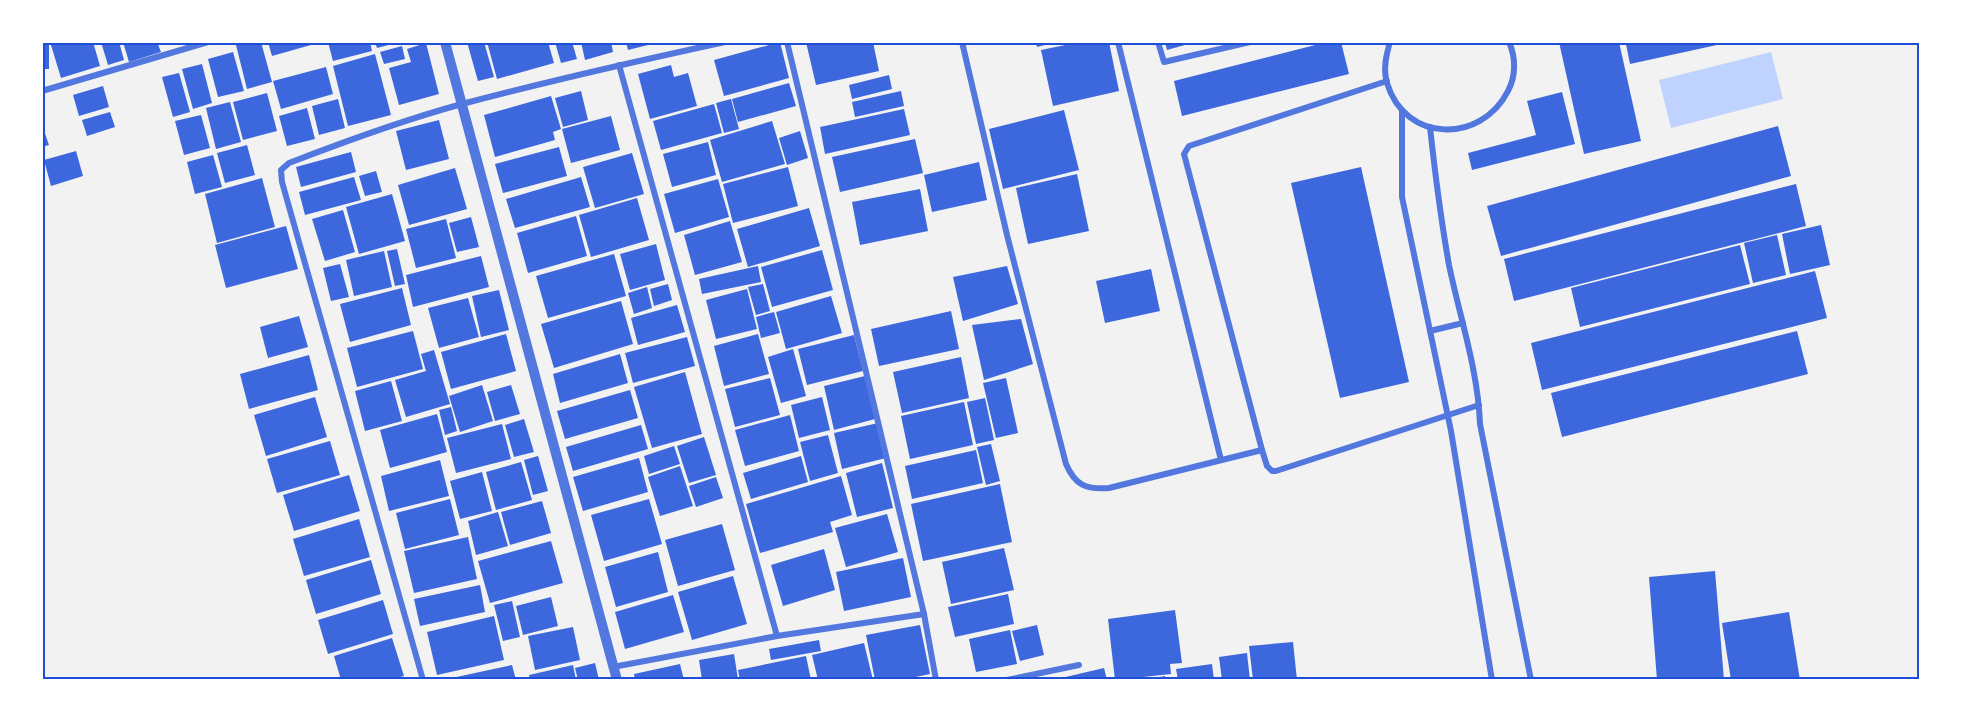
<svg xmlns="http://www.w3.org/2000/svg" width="1962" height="722" font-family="Barlow,sans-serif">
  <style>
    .water { fill: #bfd3fe }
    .building { fill: #3d67dc }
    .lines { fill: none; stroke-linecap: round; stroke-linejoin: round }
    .minor { stroke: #5277de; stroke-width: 6 }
    .tertiary { stroke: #5277de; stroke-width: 10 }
    .neatline { fill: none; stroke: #1d4ed8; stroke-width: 2 }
  </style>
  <rect width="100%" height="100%" fill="#f2f2f2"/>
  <!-- water -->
  <path class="water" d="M 1771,52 L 1783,99 L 1671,128 L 1659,80 Z"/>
  <!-- building -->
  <g class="building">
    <rect x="42" y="42" width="7" height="27"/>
    <path d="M 60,42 L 93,42 L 100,66 L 61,78 L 51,45 Z"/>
    <path d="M 101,42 L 119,42 L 124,60 L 108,65 Z"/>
    <path d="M 123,42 L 157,42 L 161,52 L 129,62 Z"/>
    <path d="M 247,42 L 261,42 L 272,82 L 247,89 L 236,45 Z"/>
    <path d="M 268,42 L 318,42 L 318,43 L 272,56 Z"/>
    <path d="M 328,42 L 370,42 L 372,51 L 333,61 Z"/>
    <path d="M 375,42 L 396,42 L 396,43 L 377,48 Z"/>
    <path d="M 467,42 L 484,42 L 494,77 L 478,81 Z"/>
    <path d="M 487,42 L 548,42 L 554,63 L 497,79 Z"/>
    <path d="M 555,42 L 572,42 L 577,59 L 561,63 Z"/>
    <path d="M 581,42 L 611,42 L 613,52 L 585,60 Z"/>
    <path d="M 626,42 L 656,42 L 656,43 L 628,50 Z"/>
    <path d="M 780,42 L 789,78 L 724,96 L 714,60 Z"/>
    <path d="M 806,42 L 873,42 L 879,71 L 816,85 Z"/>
    <path d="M 1036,42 L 1053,42 L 1053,43 L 1037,47 Z"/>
    <path d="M 1080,42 L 1109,42 L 1119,91 L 1053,106 L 1041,50 Z"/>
    <path d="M 1165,42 L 1192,42 L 1192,43 L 1167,50 Z"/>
    <path d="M 1327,42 L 1341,42 L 1349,74 L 1182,116 L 1174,81 Z"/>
    <path d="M 1559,42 L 1619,42 L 1641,141 L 1584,154 Z"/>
    <path d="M 1635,42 L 1725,42 L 1726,43 L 1630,64 L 1626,44 Z"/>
    <path d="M 426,43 L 439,94 L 399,105 L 389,68 L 411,62 L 407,49 Z"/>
    <path d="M 402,46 L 405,59 L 384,64 L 380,52 Z"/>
    <path d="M 233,52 L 244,91 L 218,97 L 208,59 Z"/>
    <path d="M 375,54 L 391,115 L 348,126 L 333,66 Z"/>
    <path d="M 202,64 L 212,103 L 193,109 L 182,69 Z"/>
    <path d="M 671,65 L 674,77 L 688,73 L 697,106 L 650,119 L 638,74 Z"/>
    <path d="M 326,67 L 333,94 L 281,109 L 273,81 Z"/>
    <path d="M 179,73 L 190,112 L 173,117 L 162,77 Z"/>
    <path d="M 889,75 L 892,89 L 852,99 L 849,85 Z"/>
    <path d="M 789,83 L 796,106 L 738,122 L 732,99 Z"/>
    <path d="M 103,86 L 109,107 L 79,116 L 73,95 Z"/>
    <path d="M 581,91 L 588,120 L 563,127 L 555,98 Z"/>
    <path d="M 901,91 L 904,106 L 855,117 L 852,102 Z"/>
    <path d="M 1562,92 L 1575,144 L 1472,170 L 1468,153 L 1536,135 L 1527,101 Z"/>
    <path d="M 267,93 L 277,131 L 243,140 L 233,102 Z"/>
    <path d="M 551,96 L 561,129 L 553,132 L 555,140 L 495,157 L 484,115 Z"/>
    <path d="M 338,99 L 345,128 L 319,135 L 312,106 Z"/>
    <path d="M 731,99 L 739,129 L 724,133 L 716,103 Z"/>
    <path d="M 230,102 L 241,142 L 216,149 L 206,108 Z"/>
    <path d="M 714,104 L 722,133 L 661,150 L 653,121 Z"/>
    <path d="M 307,108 L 315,139 L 287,146 L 279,116 Z"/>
    <path d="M 904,109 L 910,135 L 825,154 L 820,127 Z"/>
    <path d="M 1064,110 L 1079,170 L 1003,189 L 989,129 Z"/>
    <path d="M 110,112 L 115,127 L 87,136 L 82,120 Z"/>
    <path d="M 201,115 L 210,148 L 184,155 L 175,121 Z"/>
    <path d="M 611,116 L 620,150 L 571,163 L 562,129 Z"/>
    <path d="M 439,120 L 449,159 L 406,170 L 396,131 Z"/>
    <path d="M 772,121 L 785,164 L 722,182 L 710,140 Z"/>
    <path d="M 42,125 L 49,145 L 42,147 Z"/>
    <path d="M 1778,126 L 1791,176 L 1501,256 L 1487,206 Z"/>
    <path d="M 800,131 L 808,158 L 787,165 L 779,138 Z"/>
    <path d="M 915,139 L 923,173 L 840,192 L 832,157 Z"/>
    <path d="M 708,142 L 716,175 L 672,187 L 663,154 Z"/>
    <path d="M 247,145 L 255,175 L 225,183 L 217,153 Z"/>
    <path d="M 559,147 L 567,176 L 503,193 L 495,164 Z"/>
    <path d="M 76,151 L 83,176 L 51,186 L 44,160 Z"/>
    <path d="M 351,152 L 356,172 L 301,187 L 296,167 Z"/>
    <path d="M 632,153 L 644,194 L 595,208 L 583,167 Z"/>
    <path d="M 213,155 L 222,187 L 195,194 L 187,162 Z"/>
    <path d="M 979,162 L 987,200 L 932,212 L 924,175 Z"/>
    <path d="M 788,167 L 798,206 L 733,223 L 723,184 Z"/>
    <path d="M 1361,167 L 1409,382 L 1340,398 L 1291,183 Z"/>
    <path d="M 455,168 L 467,209 L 409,225 L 398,185 Z"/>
    <path d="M 376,171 L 382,192 L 365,196 L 359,176 Z"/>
    <path d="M 1077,174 L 1089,231 L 1028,244 L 1016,188 Z"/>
    <path d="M 354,177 L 361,200 L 305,215 L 299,192 Z"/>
    <path d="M 581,177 L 590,207 L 515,228 L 506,199 Z"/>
    <path d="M 262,178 L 275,227 L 217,243 L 205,194 Z"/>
    <path d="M 718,179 L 729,217 L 675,233 L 664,194 Z"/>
    <path d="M 1796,184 L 1806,226 L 1514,301 L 1504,259 Z"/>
    <path d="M 920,189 L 928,231 L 860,245 L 852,202 Z"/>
    <path d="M 392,194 L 405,241 L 359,254 L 346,207 Z"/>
    <path d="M 637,198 L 649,240 L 591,257 L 579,215 Z"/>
    <path d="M 809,208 L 820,246 L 748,267 L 737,229 Z"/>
    <path d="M 343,210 L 355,252 L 325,261 L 312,219 Z"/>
    <path d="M 576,216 L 587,256 L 528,273 L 517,233 Z"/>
    <path d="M 471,217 L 479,247 L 457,252 L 449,223 Z"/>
    <path d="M 446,219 L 456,258 L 416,268 L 406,229 Z"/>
    <path d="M 730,221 L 742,262 L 695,275 L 684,235 Z"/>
    <path d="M 1821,225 L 1830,265 L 1790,274 L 1782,234 Z"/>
    <path d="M 286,226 L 298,269 L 226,288 L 215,245 Z"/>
    <path d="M 1777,235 L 1786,275 L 1753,283 L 1744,243 Z"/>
    <path d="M 656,244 L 665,280 L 630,290 L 620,254 Z"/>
    <path d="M 1740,245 L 1750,284 L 1580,327 L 1571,288 Z"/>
    <path d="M 397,249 L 405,284 L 395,286 L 387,251 Z"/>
    <path d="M 822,250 L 833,290 L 772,307 L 761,267 Z"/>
    <path d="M 384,251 L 392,287 L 354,296 L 346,260 Z"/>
    <path d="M 614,254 L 626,296 L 548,318 L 536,276 Z"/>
    <path d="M 481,256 L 489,287 L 413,307 L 406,275 Z"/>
    <path d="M 340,264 L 349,297 L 331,301 L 323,268 Z"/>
    <path d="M 758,266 L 761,282 L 702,294 L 699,279 Z"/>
    <path d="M 1007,266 L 1018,304 L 963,321 L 953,277 Z"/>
    <path d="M 1151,269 L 1160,311 L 1105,323 L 1096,281 Z"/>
    <path d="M 1815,271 L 1827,318 L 1542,390 L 1531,343 Z"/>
    <path d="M 668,284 L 672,300 L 654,306 L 650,289 Z"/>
    <path d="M 763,284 L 770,311 L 756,315 L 748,287 Z"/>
    <path d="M 647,287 L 652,308 L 634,314 L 628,293 Z"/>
    <path d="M 402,288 L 411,325 L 350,342 L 340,304 Z"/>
    <path d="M 747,289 L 757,329 L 716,339 L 706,300 Z"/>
    <path d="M 499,290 L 509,330 L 481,337 L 472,296 Z"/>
    <path d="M 831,296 L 842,333 L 786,349 L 776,312 Z"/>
    <path d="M 468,298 L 479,337 L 439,348 L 428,308 Z"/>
    <path d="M 621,301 L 633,344 L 554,368 L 541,324 Z"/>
    <path d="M 677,305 L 685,332 L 638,345 L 631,318 Z"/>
    <path d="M 951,311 L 959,349 L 879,366 L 871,329 Z"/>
    <path d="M 774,312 L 780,333 L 761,338 L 756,317 Z"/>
    <path d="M 299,316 L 308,347 L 268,358 L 260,327 Z"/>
    <path d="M 1021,319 L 1033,364 L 984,380 L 972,325 Z"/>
    <path d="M 413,331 L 423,369 L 357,387 L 347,348 Z"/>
    <path d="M 1797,331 L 1808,374 L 1562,437 L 1551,393 Z"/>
    <path d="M 506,334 L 516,371 L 451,389 L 441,352 Z"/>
    <path d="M 758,334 L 769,374 L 724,386 L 714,346 Z"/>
    <path d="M 854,335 L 863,371 L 807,385 L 798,349 Z"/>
    <path d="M 687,337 L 695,366 L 633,383 L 625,353 Z"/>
    <path d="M 793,349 L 806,396 L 781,403 L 768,357 Z"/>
    <path d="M 434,350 L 450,404 L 406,417 L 395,380 L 426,371 L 421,354 Z"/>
    <path d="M 620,354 L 628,383 L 560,403 L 553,374 Z"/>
    <path d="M 309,355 L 318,390 L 249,409 L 240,374 Z"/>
    <path d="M 961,357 L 969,398 L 902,413 L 893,372 Z"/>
    <path d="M 685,372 L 702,434 L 652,448 L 634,387 Z"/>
    <path d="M 865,376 L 875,419 L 834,430 L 824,386 Z"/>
    <path d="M 770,378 L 780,415 L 735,427 L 725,389 Z"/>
    <path d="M 1006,378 L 1018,433 L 996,438 L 983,383 Z"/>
    <path d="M 391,381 L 402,421 L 365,431 L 355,391 Z"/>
    <path d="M 482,385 L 493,421 L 460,432 L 449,396 Z"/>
    <path d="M 511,385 L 520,414 L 495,421 L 487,392 Z"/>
    <path d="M 630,390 L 638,418 L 565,439 L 557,411 Z"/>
    <path d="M 315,397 L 327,437 L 266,456 L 254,415 Z"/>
    <path d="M 822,397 L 830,430 L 799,438 L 791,405 Z"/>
    <path d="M 985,398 L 994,440 L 976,444 L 967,402 Z"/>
    <path d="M 964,402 L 973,445 L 910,459 L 901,416 Z"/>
    <path d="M 451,407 L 457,431 L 445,435 L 439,410 Z"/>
    <path d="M 437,414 L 447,452 L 390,468 L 380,430 Z"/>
    <path d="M 790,415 L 799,451 L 745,466 L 735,430 Z"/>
    <path d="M 524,419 L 534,452 L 514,457 L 505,425 Z"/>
    <path d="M 878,423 L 886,458 L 842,469 L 834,433 Z"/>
    <path d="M 502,424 L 511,459 L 456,473 L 447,438 Z"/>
    <path d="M 641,425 L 648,449 L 573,471 L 566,447 Z"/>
    <path d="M 828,435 L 838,473 L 810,481 L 800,442 Z"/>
    <path d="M 704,437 L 716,475 L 689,483 L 677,446 Z"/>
    <path d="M 330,441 L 340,475 L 277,493 L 267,459 Z"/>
    <path d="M 991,444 L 1000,481 L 986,485 L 977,447 Z"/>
    <path d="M 674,446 L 680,464 L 649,474 L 644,456 Z"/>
    <path d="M 976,450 L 983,483 L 912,499 L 905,466 Z"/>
    <path d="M 538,456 L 548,491 L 533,495 L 524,460 Z"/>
    <path d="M 801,456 L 808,482 L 751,499 L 743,473 Z"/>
    <path d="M 639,458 L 648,492 L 583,511 L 573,477 Z"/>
    <path d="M 440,460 L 449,496 L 389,511 L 381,476 Z"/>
    <path d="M 521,462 L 532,500 L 496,510 L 486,472 Z"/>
    <path d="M 882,463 L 893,508 L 857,517 L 846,473 Z"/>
    <path d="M 680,466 L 693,506 L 660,516 L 648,477 Z"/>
    <path d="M 482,472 L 492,511 L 460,519 L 450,481 Z"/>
    <path d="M 349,475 L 360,511 L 294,531 L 283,495 Z"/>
    <path d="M 841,476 L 852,515 L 830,522 L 833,532 L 760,553 L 746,504 Z"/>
    <path d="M 716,477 L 723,498 L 696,507 L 689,486 Z"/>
    <path d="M 1000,484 L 1012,542 L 923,561 L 911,504 Z"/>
    <path d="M 450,499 L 459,535 L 405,549 L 396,513 Z"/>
    <path d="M 649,499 L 662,544 L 604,561 L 591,515 Z"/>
    <path d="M 542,501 L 551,533 L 510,545 L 501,512 Z"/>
    <path d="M 498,512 L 508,546 L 476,555 L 468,521 Z"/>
    <path d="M 887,514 L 898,552 L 846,567 L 835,528 Z"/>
    <path d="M 359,519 L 370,557 L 304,576 L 293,539 Z"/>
    <path d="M 722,524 L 735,570 L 678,586 L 665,540 Z"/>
    <path d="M 468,537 L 477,579 L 414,593 L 404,551 Z"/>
    <path d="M 551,541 L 563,583 L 490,603 L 478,561 Z"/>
    <path d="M 1004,548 L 1014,590 L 951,604 L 942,562 Z"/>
    <path d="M 824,549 L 835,590 L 783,606 L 771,565 Z"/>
    <path d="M 658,552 L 668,592 L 616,607 L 605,567 Z"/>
    <path d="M 903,558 L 911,597 L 844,611 L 836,572 Z"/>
    <path d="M 371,560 L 381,594 L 316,614 L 306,580 Z"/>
    <path d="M 1715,571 L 1724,680 L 1657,680 L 1649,577 Z"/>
    <path d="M 733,576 L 747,624 L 692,640 L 678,592 Z"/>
    <path d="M 480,585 L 485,612 L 420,626 L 414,599 Z"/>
    <path d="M 1008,594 L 1014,624 L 955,637 L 948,607 Z"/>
    <path d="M 673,595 L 684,632 L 625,649 L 615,612 Z"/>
    <path d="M 551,597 L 558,626 L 523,635 L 516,606 Z"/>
    <path d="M 383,600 L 393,634 L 328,654 L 318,620 Z"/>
    <path d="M 512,601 L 520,637 L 503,641 L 494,605 Z"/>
    <path d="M 1175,610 L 1182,663 L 1170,664 L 1171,674 L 1115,680 L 1108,619 Z"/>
    <path d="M 1789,612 L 1800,680 L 1731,680 L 1722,623 Z"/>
    <path d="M 494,616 L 504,660 L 437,675 L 427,632 Z"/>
    <path d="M 920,625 L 930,674 L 901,680 L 875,680 L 866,635 Z"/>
    <path d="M 1037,625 L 1044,655 L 1020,661 L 1012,631 Z"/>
    <path d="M 573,627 L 580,660 L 535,670 L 528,636 Z"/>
    <path d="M 1010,630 L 1017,664 L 976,672 L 969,639 Z"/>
    <path d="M 392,638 L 404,676 L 389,680 L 341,680 L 334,656 Z"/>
    <path d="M 819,640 L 821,651 L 771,660 L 769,649 Z"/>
    <path d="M 1293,642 L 1297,680 L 1253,680 L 1249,646 Z"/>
    <path d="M 864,643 L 873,680 L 818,680 L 812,655 Z"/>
    <path d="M 1247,653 L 1250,680 L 1222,680 L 1219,657 Z"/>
    <path d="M 734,654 L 738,679 L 702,680 L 699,660 Z"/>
    <path d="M 806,656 L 811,680 L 740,680 L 738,670 Z"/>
    <path d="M 595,663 L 599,680 L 578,680 L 575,668 Z"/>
    <path d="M 680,664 L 684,680 L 635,680 L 634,674 Z"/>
    <path d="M 1212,664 L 1214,680 L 1178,680 L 1176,669 Z"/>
    <path d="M 512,665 L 516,680 L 448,680 L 447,679 Z"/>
    <path d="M 573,665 L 576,680 L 530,680 L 529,675 Z"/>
    <path d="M 1104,668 L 1107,680 L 1058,680 L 1057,679 Z"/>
    <path d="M 1165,676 L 1165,680 L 1149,680 L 1149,679 Z"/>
  </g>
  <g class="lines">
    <!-- minor -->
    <g class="minor">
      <path d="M 787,42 L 924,614 L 936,680"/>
      <path d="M 962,42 L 1007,235 L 1066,464 C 1075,485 1086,490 1109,488 L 1262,450"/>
      <path d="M 1118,42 L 1221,460"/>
      <path d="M 1158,42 L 1164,62 L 1250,42"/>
      <path d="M 1390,42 C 1386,56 1383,69 1387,83 C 1405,143 1481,144 1508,91 C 1516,76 1516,58 1509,42"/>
      <path d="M 619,65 L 777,636"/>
      <path d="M 1387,81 L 1189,146 L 1184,154 L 1262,450 L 1267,466 L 1272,471 L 1276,471 L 1479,405"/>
      <path d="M 42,91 L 208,42"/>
      <path d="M 1402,110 L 1402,197 L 1451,431 L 1492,680"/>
      <path d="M 1430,127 C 1435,173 1441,220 1449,265 C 1460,318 1478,370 1480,424 L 1531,680"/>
      <path d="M 1430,331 L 1463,323"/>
      <path d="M 613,667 L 777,636 L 924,614"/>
      <path d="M 423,680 L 282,182 L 281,170 L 289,163 C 346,141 403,120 462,104 C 549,81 637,61 725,42"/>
      <path d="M 1007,680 L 1079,665"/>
    </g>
    <!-- tertiary -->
    <path class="tertiary" d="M 445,42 L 617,680"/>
  </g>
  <!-- border -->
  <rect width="1962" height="722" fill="none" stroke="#ffffff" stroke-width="87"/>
  <rect x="44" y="44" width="1874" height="634" class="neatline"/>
</svg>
